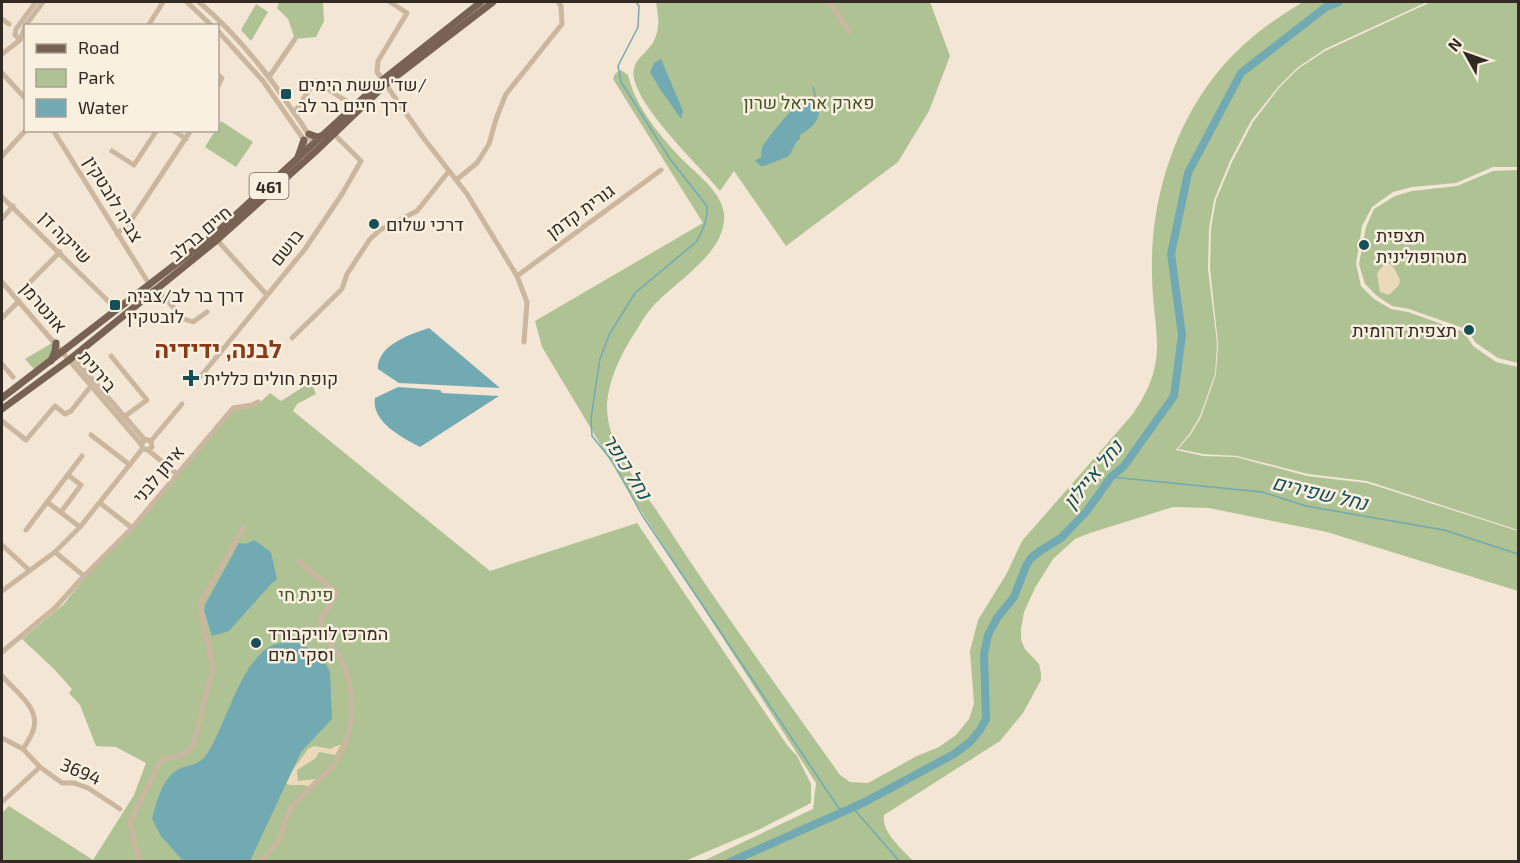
<svg xmlns="http://www.w3.org/2000/svg" width="1520" height="863" font-family="'Exo 2',Heebo,sans-serif">
  <style>
    .green { fill: #afc294 }
    .plaza { fill: #ecd9b9 }
    .water { fill: #71aab2 }
    .lines { fill: none; stroke-linecap: round; stroke-linejoin: round }
    .stream { stroke: #71aab2; stroke-width: 1.5 }
    .river { stroke: #71aab2; stroke-width: 8 }
    .minor { stroke: #cbb7a0; stroke-width: 5 }
    .major { stroke: #786253; stroke-width: 7 }
    .poi-dot { fill: #164f58; stroke: #faf0e0; stroke-width: 2 }
    .labels { text-anchor: middle; dominant-baseline: central; stroke-width: 5; stroke-linejoin: round; paint-order: stroke }
    .shield { fill: #faf0e0; stroke: #6f655c; stroke-width: 1.5 }
    .shield-label { font-size: 16px; font-weight: bold; fill: #342a24 }
    .poi-label { font-size: 18px; fill: #342a24; stroke: #faf0e0; text-anchor: start }
    .park-label { font-size: 18px; fill: #405426; stroke: #faf0e0 }
    .street-label { font-size: 18px; fill: #342a24; stroke: #faf0e0 }
    .water-label { font-size: 20px; font-style: italic; fill: #164f58; stroke: #faf0e0 }
    .district-label { font-size: 24px; font-weight: bold; fill: #8a3a16; stroke: #faf0e0 }
  </style>
  <rect width="100%" height="100%" fill="#f3e6d4"/>
  <!-- green -->
  <g class="green">
    <path d="M 279,2 L 323,2 L 324,21 L 316,37 L 295,39 L 288,19 L 277,8 Z"/>
    <path d="M 656,2 L 930,2 L 950,56 L 929,111 L 898,162 L 786,246 L 734,171 L 720,191 C 701,167 626,98 634,68 C 636,60 643,55 648,49 C 661,35 659,19 656,2 Z"/>
    <path d="M 1303,2 L 1427,2 L 1325,49 L 1297,68 L 1278,87 L 1251,121 L 1230,161 L 1214,200 L 1209,229 L 1208,269 L 1217,343 L 1215,374 L 1200,416 L 1190,433 L 1176,450 L 1203,456 L 1236,457 L 1307,476 L 1367,483 L 1518,531 L 1518,591 L 1327,532 L 1209,508 L 1173,507 L 1090,533 L 1075,539 L 1053,559 L 1035,588 L 1024,612 L 1021,629 L 1021,640 L 1025,649 L 1039,664 L 1041,673 L 1041,680 L 1023,713 L 1000,741 L 884,815 C 881,832 902,849 913,861 L 703,861 L 813,809 L 816,783 L 629,492 L 542,347 L 535,321 L 703,223 L 613,79 L 615,74 L 621,70 L 628,75 C 635,105 657,132 677,154 C 693,172 721,189 724,214 C 727,255 671,283 649,311 C 643,318 639,327 634,334 C 619,357 603,391 608,419 C 613,454 640,485 659,514 C 716,603 779,689 840,775 L 850,782 L 868,783 L 917,756 L 939,747 L 956,735 L 969,719 L 974,704 L 970,651 L 978,620 L 1007,573 L 1022,541 L 1132,415 C 1172,358 1152,333 1152,271 C 1150,194 1179,109 1234,54 C 1255,33 1278,17 1303,2 Z"/>
    <path d="M 1431,2 L 1518,2 L 1518,167 L 1493,167 L 1456,183 L 1412,187 L 1393,192 L 1372,207 L 1362,226 L 1356,264 L 1361,286 L 1374,299 L 1391,309 L 1408,312 L 1464,332 L 1473,346 L 1496,362 L 1518,367 L 1518,530 L 1367,481 L 1308,474 L 1237,456 L 1203,454 L 1178,449 L 1191,434 L 1201,417 L 1216,374 L 1218,343 L 1210,268 L 1211,229 L 1216,200 L 1232,162 L 1253,122 L 1279,88 L 1298,69 L 1325,51 Z"/>
    <path d="M 256,4 L 268,12 L 251,41 L 241,30 Z"/>
    <path d="M 221,121 L 253,142 L 236,167 L 205,147 L 215,131 L 218,130 Z"/>
    <path d="M 1518,170 L 1518,363 L 1498,358 L 1476,343 L 1466,329 L 1409,309 L 1392,306 L 1377,296 L 1365,284 L 1359,264 L 1366,227 L 1374,209 L 1395,196 L 1412,191 L 1457,186 L 1493,171 Z"/>
    <path d="M 52,343 L 53,349 L 48,359 L 34,369 L 25,359 Z"/>
    <path d="M 311,382 L 316,394 L 297,404 L 293,411 L 490,571 L 637,523 L 787,745 L 797,756 L 811,784 L 811,803 L 758,830 L 685,861 L 2,862 L 2,813 L 9,806 L 93,860 L 134,795 L 146,763 L 116,747 L 96,746 L 80,705 L 69,693 L 72,689 L 54,669 L 22,639 L 64,604 L 85,577 L 133,530 L 234,409 C 251,409 258,405 270,393 L 281,401 Z"/>
  </g>
  <!-- plaza -->
  <g class="plaza">
    <path d="M 1385,264 L 1390,264 L 1394,268 L 1400,280 L 1399,285 L 1389,295 L 1380,292 L 1377,273 Z"/>
    <path d="M 339,745 L 341,745 L 335,755 L 319,752 L 316,758 L 297,770 L 298,781 L 316,779 L 308,787 L 305,785 L 290,785 L 286,783 L 290,774 L 308,749 L 314,746 L 330,749 Z"/>
  </g>
  <!-- water -->
  <g class="water">
    <path d="M 661,59 L 683,111 L 681,119 L 660,89 L 650,72 L 654,63 Z"/>
    <path d="M 806,97 L 819,102 C 822,119 813,127 800,135 L 800,139 L 797,141 L 789,156 L 764,166 L 761,166 L 755,161 L 761,157 C 762,154 761,151 762,148 C 764,141 799,100 806,97 Z"/>
    <path d="M 429,328 L 500,388 L 399,383 L 378,369 C 377,345 411,334 429,328 Z"/>
    <path d="M 398,387 L 440,390 L 442,393 L 499,396 L 420,447 C 403,438 371,422 375,398 Z"/>
    <path d="M 254,540 L 271,552 L 277,580 L 272,583 L 229,631 L 212,636 L 204,610 L 205,605 L 239,543 L 246,544 Z"/>
    <path d="M 286,642 L 302,643 L 325,663 L 330,672 L 332,719 L 301,752 L 250,861 L 183,861 L 161,836 L 152,819 C 157,801 163,773 184,767 C 194,764 200,764 207,754 C 226,725 239,666 269,647 C 274,644 281,643 286,642 Z"/>
  </g>
  <g class="lines">
    <!-- stream -->
    <g class="stream">
      <path d="M 636,2 L 639,6 L 638,27 L 618,66 L 621,82 L 670,159 L 707,206 C 708,220 703,231 696,242 L 635,293 L 609,335 L 600,359 L 596,384 L 591,419 L 592,436 L 613,462 L 642,515 L 842,813"/>
      <path d="M 813,87 L 816,99"/>
      <path d="M 1111,477 L 1262,492 L 1306,506 L 1444,530 L 1518,554"/>
      <path d="M 853,808 L 900,862"/>
    </g>
    <!-- river -->
    <path class="river" d="M 730,862 L 865,802 L 954,754 L 970,742 L 980,730 L 986,719 L 984,654 L 988,635 L 997,618 L 1014,597 L 1026,566 L 1031,558 L 1040,551 L 1061,538 L 1086,512 L 1111,477 L 1124,466 L 1174,396 L 1182,335 L 1171,254 L 1188,173 L 1241,73 L 1326,7 L 1339,2"/>
    <!-- minor -->
    <g class="minor">
      <path d="M 187,2 L 212,26"/>
      <path d="M 199,2 C 235,33 264,68 290,107 C 299,120 309,132 314,147"/>
      <path d="M 390,2 L 407,13 L 378,61 L 377,72 L 422,136 L 467,194 L 517,276 L 527,302 L 524,342"/>
      <path d="M 829,2 L 849,31"/>
      <path d="M 2,19 L 9,24"/>
      <path d="M 148,26 L 163,2"/>
      <path d="M 218,31 L 263,81 L 311,150"/>
      <path d="M 20,40 L 15,35 L 16,29 L 36,2"/>
      <path d="M 2,54 L 20,40 L 25,26 L 43,2"/>
      <path d="M 2,73 L 26,99"/>
      <path d="M 218,75 L 222,78 L 218,86"/>
      <path d="M 269,77 L 295,39"/>
      <path d="M 294,113 L 315,81 L 351,104"/>
      <path d="M 53,130 L 151,287"/>
      <path d="M 173,130 L 186,139"/>
      <path d="M 112,151 L 134,165 L 157,130"/>
      <path d="M 2,156 L 26,130"/>
      <path d="M 456,180 L 477,163 L 489,144 L 496,119 L 506,94 L 562,24 L 561,6 L 558,2"/>
      <path d="M 2,197 L 108,301"/>
      <path d="M 2,219 L 13,206"/>
      <path d="M 117,234 L 132,219 L 191,130"/>
      <path d="M 216,239 L 267,295"/>
      <path d="M 517,276 L 661,170"/>
      <path d="M 2,282 L 141,444"/>
      <path d="M 156,288 L 184,319 L 193,322 L 207,312"/>
      <path d="M 15,297 L 60,252"/>
      <path d="M 2,318 L 19,301"/>
      <path d="M 292,338 L 342,289 L 347,274 L 370,239 L 380,230 L 417,211 L 449,171"/>
      <path d="M 72,356 L 144,439 L 151,441 L 152,447 L 148,450 L 144,449 L 141,445 L 145,439"/>
      <path d="M 111,356 L 147,400 L 124,417"/>
      <path d="M 2,364 L 13,377"/>
      <path d="M 201,376 L 305,249 L 342,194 L 361,161 L 334,134"/>
      <path d="M 2,421 L 26,440 L 55,406 L 65,414 L 71,411 L 91,386"/>
      <path d="M 91,435 L 130,465"/>
      <path d="M 151,441 L 182,404"/>
      <path d="M 148,450 L 177,474"/>
      <path d="M 47,502 L 80,527"/>
      <path d="M 100,503 L 132,528"/>
      <path d="M 61,512 L 81,485 L 68,475"/>
      <path d="M 26,530 L 82,456"/>
      <path d="M 2,545 L 29,570"/>
      <path d="M 55,552 L 84,576"/>
      <path d="M 2,591 L 55,552 L 80,527 L 143,448"/>
      <path d="M 2,652 L 55,608 L 82,578 L 132,528 L 233,408 L 252,405 L 258,402"/>
      <path d="M 2,676 C 14,690 39,707 34,727 C 33,735 27,742 23,749"/>
      <path d="M 2,738 L 23,749 L 40,767 L 62,783 L 74,783 L 88,788 L 120,809"/>
      <path d="M 2,802 L 40,767"/>
      <path d="M 139,862 L 130,821 L 161,760 L 182,755 L 193,746 L 213,668 L 208,641 L 205,636 L 200,604 L 244,527"/>
      <path d="M 259,862 C 266,854 276,847 280,838 C 284,825 286,815 294,804 C 304,792 316,783 327,772 C 355,741 358,698 342,661 C 336,648 319,636 321,621 C 323,610 334,603 336,593 L 299,561"/>
    </g>
    <!-- major -->
    <g class="major">
      <path d="M 309,134 L 317,137 L 324,135"/>
      <path d="M 298,157 L 304,140"/>
      <path d="M 51,361 L 55,351 L 56,343"/>
      <path d="M 2,398 L 216,233 L 385,78 L 481,2"/>
      <path d="M 2,409 L 69,360 L 217,240 L 315,152 L 385,85 L 493,2"/>
    </g>
  </g>
  <!-- markers -->
  <g class="poi-dot">
    <rect x="280" y="88" width="12" height="12" rx="3"/>
    <circle cx="374" cy="224" r="6"/>
    <circle cx="1364" cy="245" r="6"/>
    <rect x="109" y="299" width="12" height="12" rx="3"/>
    <circle cx="1469" cy="330" r="6"/>
    <path d="M188 369h6v6h6v6h-6v6h-6v-6h-6v-6h6z"/>
    <circle cx="256" cy="643" r="6"/>
  </g>
  <g class="labels">
    <!-- shield labels -->
    <rect class="shield" x="249.5" y="173" width="39" height="26" rx="4.5"/>
    <g class="shield-label">
      <text x="269" y="186">461</text>
    </g>
    <!-- poi labels -->
    <g class="poi-label">
      <text x="298" y="84">שד' ששת הימים/<tspan x="298" dy="21">דרך חיים בר לב</tspan></text>
      <text x="386" y="224">דרכי שלום</text>
      <text x="1376" y="235">תצפית<tspan x="1376" dy="21">מטרופולינית</tspan></text>
      <text x="127" y="295">דרך בר לב/צביה<tspan x="127" dy="21">לובטקין</tspan></text>
      <text x="1457" y="330" text-anchor="end">תצפית דרומית</text>
      <text x="204" y="378">קופת חולים כללית</text>
      <text x="268" y="633">המרכז לוויקבורד<tspan x="268" dy="21">וסקי מים</tspan></text>
    </g>
    <!-- park labels -->
    <g class="park-label">
      <text x="809" y="102">פארק אריאל שרון</text>
      <text x="306" y="594">פינת חי</text>
    </g>
    <!-- street labels -->
    <g class="street-label">
      <text transform="translate(114 199) rotate(59)">צביה לובטקין</text>
      <text transform="translate(580 211) rotate(-36)">גורית קדמן</text>
      <text transform="translate(200 233) rotate(-40)">חיים ברלב</text>
      <text transform="translate(66 237) rotate(45)">שייקה דן</text>
      <text transform="translate(286 247) rotate(-52)">בושם</text>
      <text transform="translate(44 307) rotate(49)">אונטרמן</text>
      <text transform="translate(98 371) rotate(50)">בירנית</text>
      <text transform="translate(158 474) rotate(-50)">איתן לבני</text>
      <text transform="translate(81 771) rotate(23)">3694</text>
    </g>
    <!-- water labels -->
    <g class="water-label">
      <text transform="translate(628 466) rotate(58)">נחל כופר</text>
      <text transform="translate(1092 474) rotate(-51)">נחל איילון</text>
      <text transform="translate(1320 492) rotate(13)">נחל שפירים</text>
    </g>
    <!-- district labels -->
    <g class="district-label">
      <text x="218" y="348">לבנה, ידידיה</text>
    </g>
  </g>
  <!-- border -->
  <rect width="1520" height="863" fill="none" stroke="#342a24" stroke-width="6"/>
  <!-- legend -->
  <rect x="24" y="24" width="195" height="108" fill="#faf0e0" stroke="#aba195" stroke-width="1.5"/>
  <rect x="36" y="44" width="30" height="9" fill="#786253" stroke="#aba195" stroke-width="1.5"/>
  <text x="78" y="54" font-size="18" fill="#342a24">Road</text>
  <rect x="36" y="69" width="30" height="18" fill="#afc294" stroke="#aba195" stroke-width="1.5"/>
  <text x="78" y="84" font-size="18" fill="#342a24">Park</text>
  <rect x="36" y="99" width="30" height="18" fill="#71aab2" stroke="#aba195" stroke-width="1.5"/>
  <text x="78" y="114" font-size="18" fill="#342a24">Water</text>
  <!-- north arrow -->
  <g transform="translate(1466 54) rotate(310)" stroke="#faf0e0" stroke-width="4.5" paint-order="stroke">
  <path d="M0-4.5L10 22L0 15L-10 22Z" fill="#342a24"/>
  <text y="-9" font-size="16" font-weight="bold" text-anchor="middle" fill="#342a24">N</text>
  </g>
</svg>
